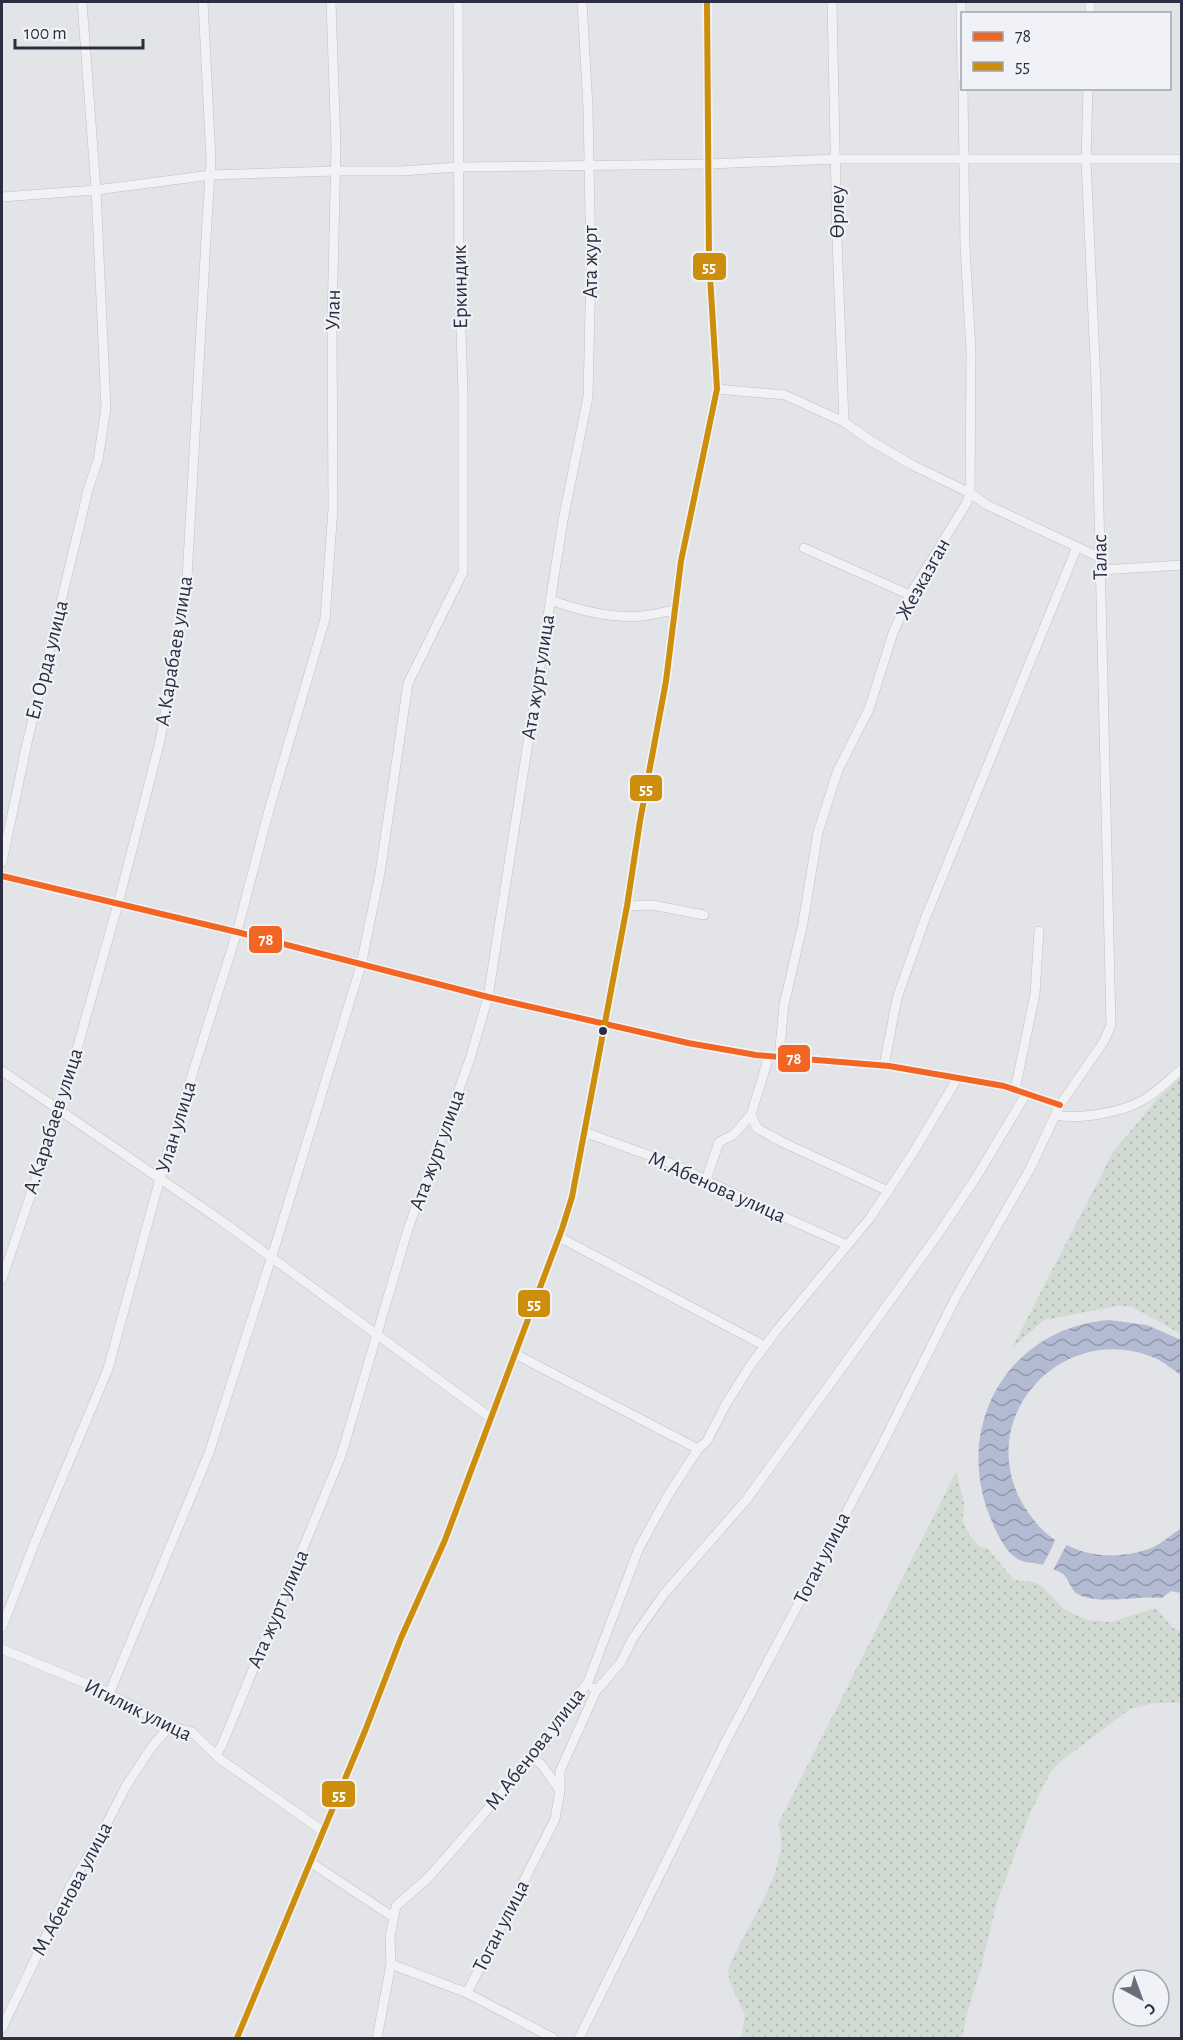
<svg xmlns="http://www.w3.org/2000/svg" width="1183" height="2040" font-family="'Alegreya Sans',sans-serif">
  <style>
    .park { fill: url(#park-dots) }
    .water { fill: url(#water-waves) }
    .pier { fill: #e3e4e7 }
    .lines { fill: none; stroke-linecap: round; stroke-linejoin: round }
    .minor-casing { stroke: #c0c1c4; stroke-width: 10 }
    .minor { stroke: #f2f2f5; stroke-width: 9 }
    .bus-1-casing { stroke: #f1f2f7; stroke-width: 10 }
    .bus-2-casing { stroke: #f1f2f7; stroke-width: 10 }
    .bus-1 { stroke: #f26522; stroke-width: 6 }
    .bus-2 { stroke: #ce8e0d; stroke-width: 6 }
    .bus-dot { fill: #2a2e40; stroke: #f1f2f7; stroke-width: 2 }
    .labels { text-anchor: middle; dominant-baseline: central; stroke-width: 4.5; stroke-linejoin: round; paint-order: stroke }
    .street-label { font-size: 21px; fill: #2a2e40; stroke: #f1f2f7 }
    .line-badge { stroke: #f1f2f7; stroke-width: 2 }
    .badge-label { font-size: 16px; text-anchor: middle; font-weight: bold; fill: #fff }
  </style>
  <defs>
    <pattern id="park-dots" width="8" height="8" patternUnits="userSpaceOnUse" patternTransform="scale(1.5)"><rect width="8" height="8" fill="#d1dbd3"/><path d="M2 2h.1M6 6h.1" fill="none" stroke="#b4bcb6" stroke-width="1.8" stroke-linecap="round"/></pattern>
    <pattern id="water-waves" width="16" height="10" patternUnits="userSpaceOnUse" patternTransform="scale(1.5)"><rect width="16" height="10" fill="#b2bbd1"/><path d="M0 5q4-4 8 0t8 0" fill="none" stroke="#9198ab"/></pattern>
  </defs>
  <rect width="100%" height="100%" fill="#e3e4e7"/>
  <!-- park -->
  <g class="park">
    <path d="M 1181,1077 L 1181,1334 L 1132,1307 L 1117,1306 L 1044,1320 L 1012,1348 L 1113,1152 L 1160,1096 Z"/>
    <path d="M 956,1472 L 964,1502 L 963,1521 L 970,1536 L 980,1547 L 987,1548 L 1014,1580 L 1034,1582 L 1042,1586 L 1064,1609 L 1087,1620 L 1111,1622 L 1156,1608 L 1173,1628 L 1181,1631 L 1181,1703 L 1154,1703 L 1130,1709 L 1061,1761 L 1050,1773 L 1030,1813 L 997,1902 L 980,1972 L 968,2010 L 962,2038 L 741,2038 L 745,2015 L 730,1983 L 728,1970 C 742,1931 794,1864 778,1824 Z"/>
  </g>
  <!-- water -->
  <path class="water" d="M 1109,1320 L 1147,1325 L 1181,1340 L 1181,1375 C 1173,1370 1164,1362 1155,1358 C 1066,1320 976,1412 1020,1499 C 1028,1514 1040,1530 1055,1540 C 1061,1543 1069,1546 1076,1549 C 1099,1559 1137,1557 1159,1544 C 1167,1539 1174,1533 1181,1528 L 1181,1593 L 1171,1591 L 1162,1598 C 1138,1595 1095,1606 1076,1593 C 1070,1588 1069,1579 1063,1574 C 1058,1571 1051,1568 1046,1566 C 1036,1561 1026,1565 1016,1558 C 1003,1549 994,1527 988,1512 C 955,1420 1011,1328 1109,1320 Z"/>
  <!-- pier -->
  <path class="pier" d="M 1057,1537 L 1068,1542 L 1052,1572 L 1042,1567 Z"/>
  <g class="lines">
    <!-- minor casing -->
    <g class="minor-casing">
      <g id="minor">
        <path d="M 832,2 L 837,240 L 844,422"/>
        <path d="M 961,2 L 962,77"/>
        <path d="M 1090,14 L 1090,2"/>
        <path d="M 2,197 L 96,190 L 211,175 L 335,171 L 401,171 L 458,167 L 709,164 L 837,159 L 1182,159"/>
        <path d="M 717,389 L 785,395 L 844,422 L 871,441 L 912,465 L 970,493 L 987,505 L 1101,558"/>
        <path d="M 804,548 L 910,595"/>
        <path d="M 1102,570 L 1182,565"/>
        <path d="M 550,600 C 578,610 612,619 642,616 C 653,615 664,612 675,610"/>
        <path d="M 2,862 L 27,743 L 88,490 L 98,460 L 106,408 L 96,190 L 82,2"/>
        <path d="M 2,876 L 237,932 L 488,997 L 688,1043 L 756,1055 L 889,1066 L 1004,1086 L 1060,1105"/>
        <path d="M 627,906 L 652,905 L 704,915"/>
        <path d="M 769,1056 L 751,1115 L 757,1128 L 782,1142 L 888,1191"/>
        <path d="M 779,1057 L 784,1005 L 803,923 L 818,832 L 838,770 L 869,709 L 893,633 L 910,595 L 966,504 L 970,493 L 971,351 L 965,246 L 963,88"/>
        <path d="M 884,1066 L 897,998 L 925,919 L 1077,547"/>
        <path d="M 2,1071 L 219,1219 L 491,1418"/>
        <path d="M 1015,1090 L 1035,994 L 1039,931"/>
        <path d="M 1056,1115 C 1080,1120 1124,1112 1145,1099 C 1159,1090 1170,1079 1182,1069"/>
        <path d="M 584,1132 L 673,1164 L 757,1205 L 847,1245"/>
        <path d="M 706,1180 L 719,1142 L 733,1135 L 751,1115"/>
        <path d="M 559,1237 L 765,1346"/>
        <path d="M 2,1279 L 60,1109 L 118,904 L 160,741 L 186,596 L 207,221 L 211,160 L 203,2"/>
        <path d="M 515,1354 L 698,1449"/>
        <path d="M 2,1627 L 35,1542 L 108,1369 L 164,1164 L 237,932 L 269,810 L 325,619 L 333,508 L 332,323 L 336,147 L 331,2"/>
        <path d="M 2,1649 L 104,1691 L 170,1726 L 192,1732 L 220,1759 L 323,1831"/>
        <path d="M 596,1691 L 621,1662 L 633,1638 L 664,1594 L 747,1499 L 939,1233 L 977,1176 L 1026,1094"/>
        <path d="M 109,1694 L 209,1453 L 278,1237 L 361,965 L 380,873 L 408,683 L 463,572 L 463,394 L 459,269 L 458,2"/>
        <path d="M 216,1755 L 222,1745 L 341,1456 L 408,1229 L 470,1059 L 488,997 L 563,520 L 588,397 L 591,266 L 588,108 L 582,2"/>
        <path d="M 532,1757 L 542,1765 L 560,1791"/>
        <path d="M 310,1862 L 393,1917"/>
        <path d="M 391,1964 L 467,1993 L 553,2038"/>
        <path d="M 467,1993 L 555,1819 L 560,1791 L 560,1771 L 596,1691 L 593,1688"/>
        <path d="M 2,2028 L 71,1885 L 103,1831 L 126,1786 L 151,1748 L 170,1726"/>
        <path d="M 237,2038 L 365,1731 L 401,1638 L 445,1540 L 562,1229 L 572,1197 L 627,906 L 640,821 L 666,681 L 681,561 L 717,389 L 709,260 L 707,2"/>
        <path d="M 377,2038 L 391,1964 L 390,1937 L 396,1906 L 428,1878 L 457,1845 L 544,1743 L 588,1682 L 639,1548 L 667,1497 L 698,1449 L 707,1441 L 726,1404 L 750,1366 L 777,1330 L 870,1218 L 913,1153 L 957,1079"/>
        <path d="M 579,2038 L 725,1743 L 884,1441 L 956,1297 L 1030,1169 L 1060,1105 L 1104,1041 L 1111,1025 L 1096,383 L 1086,160 L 1088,88"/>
      </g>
    </g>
    <!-- minor -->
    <use href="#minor" class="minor"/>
    <!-- bus-1 casing -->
    <g class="bus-1-casing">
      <path id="bus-1" d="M 2,876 L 237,932 L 488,997 L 688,1043 L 756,1055 L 889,1066 L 1004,1086 L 1060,1105"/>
    </g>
    <!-- bus-2 casing -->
    <g class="bus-2-casing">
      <path id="bus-2" d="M 237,2038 L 365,1731 L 401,1638 L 445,1540 L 562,1229 L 572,1197 L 627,906 L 640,821 L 666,681 L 681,561 L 717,389 L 709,260 L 707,2"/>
    </g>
    <!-- bus-1 -->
    <use href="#bus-1" class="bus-1"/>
    <!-- bus-2 -->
    <use href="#bus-2" class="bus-2"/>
  </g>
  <!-- markers -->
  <circle class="bus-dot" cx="603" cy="1031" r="5"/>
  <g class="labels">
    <!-- street labels -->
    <g class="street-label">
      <text transform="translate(837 212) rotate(-90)">Өрлеу</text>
      <text transform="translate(590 262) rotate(-90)">Ата журт</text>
      <text transform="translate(460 287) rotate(-91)">Еркиндик</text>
      <text transform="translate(333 310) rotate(-89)">Улан</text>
      <text transform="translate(1100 557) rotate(-91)">Талас</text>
      <text transform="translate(923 579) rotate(-61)">Жезказган</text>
      <text transform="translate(174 651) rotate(-81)">А.Карабаев улица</text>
      <text transform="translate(47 660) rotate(-76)">Ел Орда улица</text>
      <text transform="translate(538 677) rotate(-81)">Ата журт улица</text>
      <text transform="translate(53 1121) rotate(-72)">А.Карабаев улица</text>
      <text transform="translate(176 1127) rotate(-73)">Улан улица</text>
      <text transform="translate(437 1150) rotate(-70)">Ата журт улица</text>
      <text transform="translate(717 1187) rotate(24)">М.Абенова улица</text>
      <text transform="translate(822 1558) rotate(-63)">Тоган улица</text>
      <text transform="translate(278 1609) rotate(-67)">Ата журт улица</text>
      <text transform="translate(138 1710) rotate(26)">Игилик улица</text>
      <text transform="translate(535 1749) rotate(-52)">М.Абенова улица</text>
      <text transform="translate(72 1889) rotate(-62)">М.Абенова улица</text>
      <text transform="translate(501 1926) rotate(-63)">Тоган улица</text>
    </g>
  </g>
  <g class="line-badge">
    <rect x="692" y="252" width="35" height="29" rx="6" fill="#ce8e0d"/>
    <rect x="629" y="774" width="34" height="28" rx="6" fill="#ce8e0d"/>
    <rect x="248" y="925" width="35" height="29" rx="6" fill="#f26522"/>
    <rect x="777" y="1044" width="34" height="29" rx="6" fill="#f26522"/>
    <rect x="517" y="1289" width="34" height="29" rx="6" fill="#ce8e0d"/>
    <rect x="321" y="1780" width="35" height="28" rx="6" fill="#ce8e0d"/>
  </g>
  <g class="badge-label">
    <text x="709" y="272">55</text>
    <text x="646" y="794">55</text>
    <text x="266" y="945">78</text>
    <text x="794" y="1064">78</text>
    <text x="534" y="1309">55</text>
    <text x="339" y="1800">55</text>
  </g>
  <!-- border -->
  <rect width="1183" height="2040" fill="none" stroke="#2a2e40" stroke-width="6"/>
  <!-- legend -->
  <rect x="961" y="12" width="210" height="78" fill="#f1f2f7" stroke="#a1a4ae" stroke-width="1.5"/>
  <rect x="973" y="32" width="30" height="9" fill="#f26522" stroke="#a1a4ae" stroke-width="1.5"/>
  <text x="1015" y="42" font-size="18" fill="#2a2e40">78</text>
  <rect x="973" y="62" width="30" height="9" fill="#ce8e0d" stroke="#a1a4ae" stroke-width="1.5"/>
  <text x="1015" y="72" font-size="18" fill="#2a2e40">55</text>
  <!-- north arrow -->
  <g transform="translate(1141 1998) rotate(139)"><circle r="28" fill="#f1f2f7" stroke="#a1a4ae" stroke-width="1.5"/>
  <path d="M0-4.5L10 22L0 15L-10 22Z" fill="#6b6e7a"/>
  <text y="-9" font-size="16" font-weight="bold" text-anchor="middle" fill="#2a2e40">С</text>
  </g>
  <!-- scale -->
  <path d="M15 39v9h128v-9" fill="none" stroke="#2a2e40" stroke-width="3"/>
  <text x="24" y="39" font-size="18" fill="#2a2e40" stroke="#f1f2f7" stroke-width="4.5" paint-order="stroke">100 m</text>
</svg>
